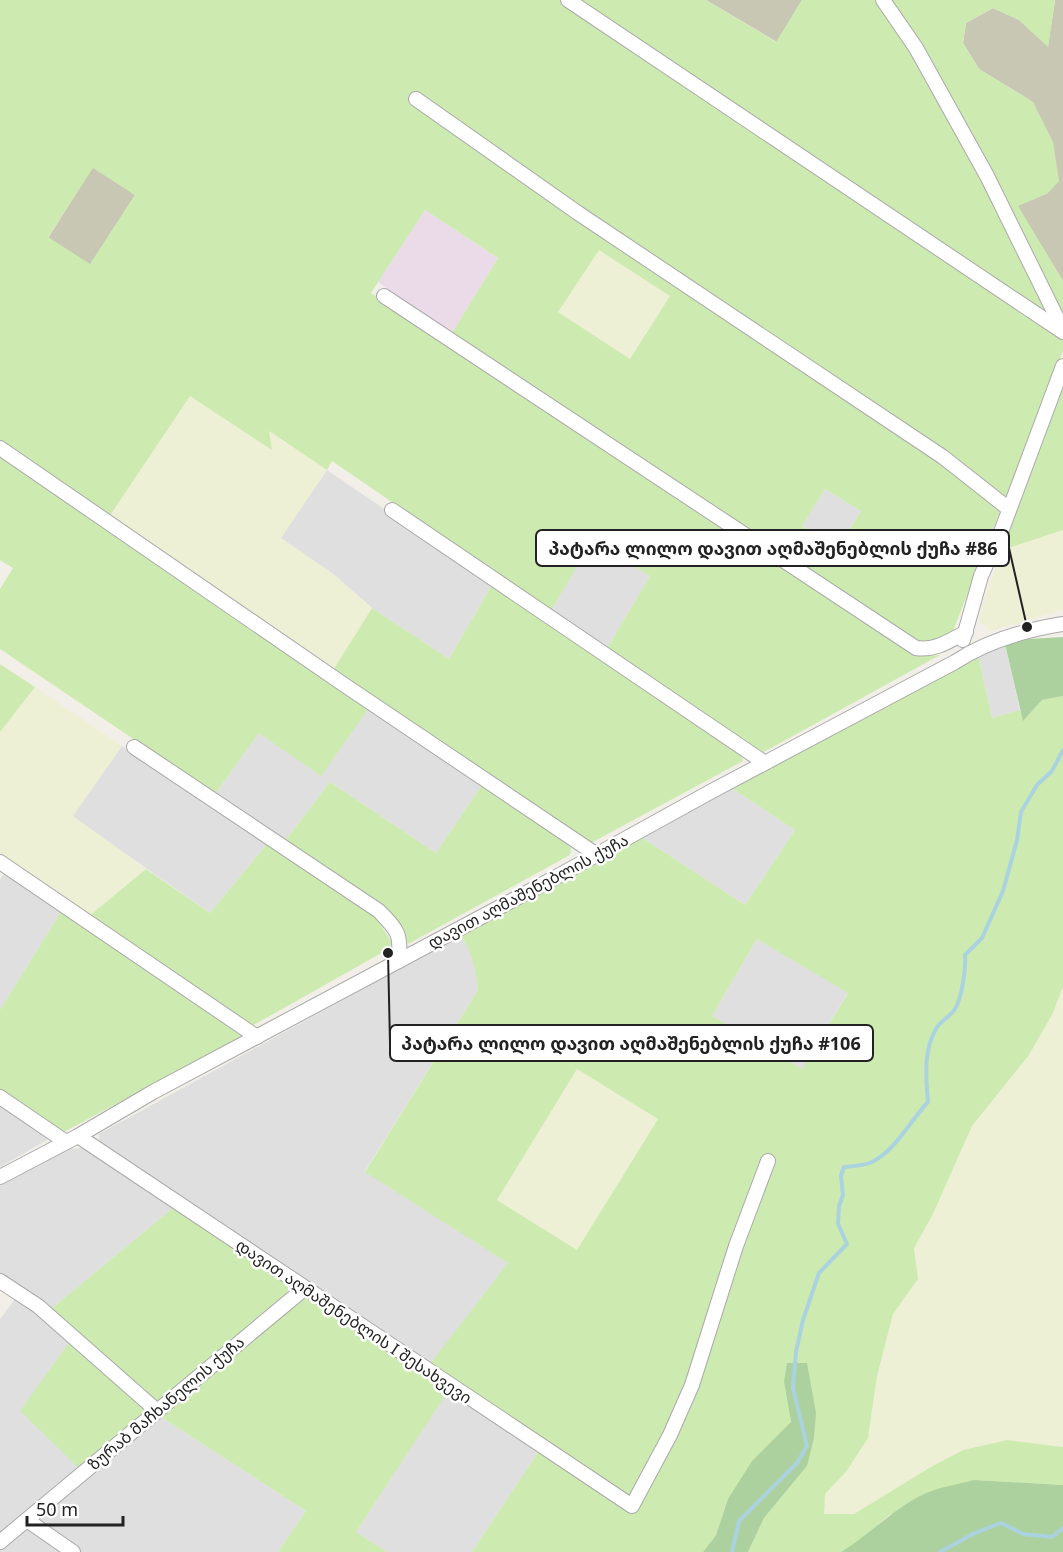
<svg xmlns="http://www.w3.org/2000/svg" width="1063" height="1552" font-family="'Noto Sans','Noto Sans Georgian',sans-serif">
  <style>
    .residential { fill: #e0dfdf }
    .industrial { fill: #ebdbe8 }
    .construction { fill: #c7c7b4 }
    .farmland { fill: #eef0d5 }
    .grass { fill: #cdebb0; fill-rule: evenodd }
    .forest { fill: #add19e }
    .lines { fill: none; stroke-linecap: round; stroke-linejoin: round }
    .stream { stroke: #aad3df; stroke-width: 4 }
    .minor-casing { stroke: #a9a9a9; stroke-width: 16 }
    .minor { stroke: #fff; stroke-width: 14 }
    .labels { text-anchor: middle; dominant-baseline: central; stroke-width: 5; stroke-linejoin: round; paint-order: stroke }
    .street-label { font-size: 16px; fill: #222; stroke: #fff }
    .leader { fill: none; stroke: #222; stroke-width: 2 }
    .callout-dot { fill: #222; stroke: #fff; stroke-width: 2 }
    .callout { fill: #fff; stroke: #222; stroke-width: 2 }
    .callout-label { font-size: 18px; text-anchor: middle; font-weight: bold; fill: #222 }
  </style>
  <rect width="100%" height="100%" fill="#f2efe9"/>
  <!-- residential -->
  <g class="residential">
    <path d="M 327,470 L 493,583 L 449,659 L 372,608 L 332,573 L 280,538 Z"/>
    <path d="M 825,489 L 861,511 L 838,548 L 802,526 Z"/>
    <path d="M 592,540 L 650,576 L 606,650 L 551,611 Z"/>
    <path d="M 1005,644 L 1020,710 L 992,718 L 978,655 Z"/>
    <path d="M 369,708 L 482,785 L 436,853 L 330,782 L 285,841 L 215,794 L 259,733 Z"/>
    <path d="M 122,746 L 267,844 L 210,913 L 72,816 Z"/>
    <path d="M 730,787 L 795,830 L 745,905 L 641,837 Z"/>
    <path d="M 5,872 L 62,910 L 0,1010 L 0,880 Z"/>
    <path d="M 461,935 L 468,947 L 476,967 L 478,990 L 365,1171 L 509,1263 L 430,1365 L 99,1144 L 99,1134 Z"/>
    <path d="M 757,939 L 848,992 L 802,1070 L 712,1016 Z"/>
    <path d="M 0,1101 L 52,1137 L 0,1167 Z"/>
    <path d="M 80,1148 L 89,1150 L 174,1207 L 51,1309 L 0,1273 L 0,1186 L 69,1149 Z"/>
    <path d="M 16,1298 L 71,1340 L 80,1469 L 0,1538 L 0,1319 Z"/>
    <path d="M 449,1389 L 539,1451 L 472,1552 L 387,1552 L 356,1532 Z"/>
    <path d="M 158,1415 L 306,1511 L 278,1552 L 79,1552 L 33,1520 Z"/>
    <path d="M 27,1525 L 66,1552 L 0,1552 L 0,1548 Z"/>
  </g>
  <!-- industrial -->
  <path class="industrial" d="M 425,210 L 498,258 L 452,333 L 378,282 Z"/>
  <!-- construction -->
  <g class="construction">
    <path d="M 706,0 L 802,0 L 777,42 Z"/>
    <path d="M 1055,0 L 1063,0 L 1063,281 L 1017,206 L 1048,193 L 1033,102 L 979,69 L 963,43 L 966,23 L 993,8 L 1019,20 L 1048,46 Z"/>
    <path d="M 93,167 L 135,195 L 90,265 L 48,238 Z"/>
  </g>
  <!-- farmland -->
  <g class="farmland">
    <path d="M 599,249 L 671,296 L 630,359 L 558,312 Z"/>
    <path d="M 190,395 L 272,449 L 268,431 L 327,470 L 281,538 L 332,573 L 372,608 L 332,672 L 109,517 Z"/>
    <path d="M 1063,530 L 1063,610 L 990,631 L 979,621 L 981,609 L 1002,550 Z"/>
    <path d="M 35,687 L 122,746 L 73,816 L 146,869 L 88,917 L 0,856 L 0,732 Z"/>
    <path d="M 1063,986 L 1063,1447 L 1007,1440 L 963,1450 L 929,1468 L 854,1514 L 824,1514 L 824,1495 L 846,1472 L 871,1406 L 877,1376 L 893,1314 L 918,1279 L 914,1248 L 932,1216 L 972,1126 L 1029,1055 L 1053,1013 Z"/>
    <path d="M 577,1069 L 658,1119 L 577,1250 L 496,1201 Z"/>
  </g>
  <!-- grass -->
  <g class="grass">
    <path d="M 0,0 L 706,0 L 776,42 L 802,0 L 1055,0 L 1048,47 L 1019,20 L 993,8 L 966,23 L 963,43 L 979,69 L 1033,102 L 1053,142 L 1059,181 L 1048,193 L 1018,206 L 1063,281 L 1063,351 L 951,636 L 919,645 L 452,333 L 498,258 L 425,210 L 371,293 L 913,653 L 923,656 L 940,655 L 760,754 L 606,650 L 650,576 L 592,541 L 551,611 L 332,461 L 327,470 L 269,431 L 272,450 L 190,396 L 109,517 L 0,441 ZM 93,168 L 135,195 L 90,264 L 48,237 ZM 599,250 L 670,296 L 630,359 L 558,312 ZM 825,489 L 861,511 L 838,548 L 802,526 Z"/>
    <path d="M 1063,379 L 1063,530 L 1002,550 L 1024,471 Z"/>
    <path d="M 0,455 L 369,708 L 321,776 L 259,733 L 215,794 L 0,649 L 0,589 L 13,568 L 0,560 Z"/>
    <path d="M 493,583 L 741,753 L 743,761 L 591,843 L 332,672 L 372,608 L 449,659 Z"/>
    <path d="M 978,655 L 992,718 L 1020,710 L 1024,720 L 1042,700 L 1063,696 L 1063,986 L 1053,1013 L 1029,1055 L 972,1126 L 932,1216 L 914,1248 L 918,1279 L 893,1314 L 877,1376 L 868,1438 L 846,1472 L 825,1494 L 824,1514 L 854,1514 L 929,1468 L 963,1450 L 1007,1440 L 1063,1447 L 1063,1485 L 974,1480 L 889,1515 L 860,1541 L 841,1552 L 748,1552 L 764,1518 L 807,1466 L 784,1382 L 791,1422 L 728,1499 L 716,1535 L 703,1552 L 472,1552 L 539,1451 L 449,1390 L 356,1532 L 387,1552 L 278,1552 L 306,1511 L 158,1415 L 317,1289 L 430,1364 L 508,1263 L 365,1172 L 478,990 C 476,969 472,953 461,935 L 523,900 L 641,837 L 745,905 L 795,830 L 730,787 ZM 757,939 L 848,993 L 802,1069 L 712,1016 ZM 577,1069 L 658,1119 L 577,1250 L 497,1200 Z"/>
    <path d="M 0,664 L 35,687 L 0,732 Z"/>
    <path d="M 330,782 L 436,853 L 482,785 L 564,840 L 571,848 L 570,855 L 408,944 L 397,921 L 383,904 L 285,841 Z"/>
    <path d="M 267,844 L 373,913 L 394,946 L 252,1026 L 88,917 L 146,869 L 210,913 Z"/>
    <path d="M 62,910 L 247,1034 L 60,1134 L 0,1092 L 0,1010 Z"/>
    <path d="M 174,1207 L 288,1284 L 288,1293 L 160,1401 L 153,1401 L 51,1309 Z"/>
    <path d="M 71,1340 L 148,1410 L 80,1469 L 20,1411 Z"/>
  </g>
  <!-- forest -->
  <g class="forest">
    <path d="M 1063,637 L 1063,696 L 1042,700 L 1023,721 L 1005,644 L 1028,639 Z"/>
    <path d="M 787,1363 L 807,1363 L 816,1413 L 814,1438 L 807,1466 L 764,1518 L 748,1552 L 703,1552 L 716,1535 L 728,1499 L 752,1461 L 791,1422 L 784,1382 Z"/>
    <path d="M 974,1480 L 1063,1485 L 1063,1552 L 841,1552 C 869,1535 891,1511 920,1496 C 936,1487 957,1485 974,1480 Z"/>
  </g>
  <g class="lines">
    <!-- stream -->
    <g class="stream">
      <path d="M 732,1552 L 739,1521 L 797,1463 L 807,1446 L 793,1388 L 796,1352 L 803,1320 L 819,1273 L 847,1244 L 838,1224 L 839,1206 L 843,1195 L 841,1176 L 844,1167 C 853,1166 864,1166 872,1162 C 896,1150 910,1121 928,1102 C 926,1078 923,1051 936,1029 C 940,1021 950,1017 955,1009 C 962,998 966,968 965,955 L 982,938 L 1003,891 L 1017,840 L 1021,812 L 1037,785 L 1052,771 L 1063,750"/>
      <path d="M 940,1552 L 975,1533 L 1001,1523 L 1023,1534 L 1052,1537 L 1063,1528"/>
    </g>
    <!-- minor casing -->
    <g class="minor-casing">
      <g id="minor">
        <path d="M 568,0 L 1063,332"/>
        <path d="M 883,0 L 916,48 L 987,176 L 1063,330"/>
        <path d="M 416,99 L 578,213 L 943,457 L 1009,509"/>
        <path d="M 384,296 L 916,648 C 935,651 949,641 966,632"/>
        <path d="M 0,448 L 343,684 L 597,855"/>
        <path d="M 392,510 L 765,763"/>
        <path d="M 963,640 L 981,576 L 1001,532 L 1063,366"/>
        <path d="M 134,747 L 379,911 C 398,931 401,933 399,961"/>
        <path d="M 0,862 L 257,1037"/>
        <path d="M 0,1097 L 66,1142"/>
        <path d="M 78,1136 L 632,1506 L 670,1435 L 692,1385 L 736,1246 L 768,1161"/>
        <path d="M 0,1177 L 78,1136 L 153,1092 L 558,876 L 712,791 L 955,662 C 987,641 1025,630 1063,624"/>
        <path d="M 0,1281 L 38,1306 L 156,1410"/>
        <path d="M 27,1520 L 73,1552"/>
        <path d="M 0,1542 L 305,1288"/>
      </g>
    </g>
    <!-- minor -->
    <use href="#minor" class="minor"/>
  </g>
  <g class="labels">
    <!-- street labels -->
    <g class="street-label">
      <text transform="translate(528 891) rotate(-28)">დავით აღმაშენებლის ქუჩა</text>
      <text transform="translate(354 1321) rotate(34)">დავით აღმაშენებლის I შესახვევი</text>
      <text transform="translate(166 1403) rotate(-40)">ზურაბ მაჩხანელის ქუჩა</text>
    </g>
  </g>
  <!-- callouts -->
  <path class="leader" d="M1027 627L1009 548M388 953L390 1043"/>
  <g class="callout-dot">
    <circle cx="1027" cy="627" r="6"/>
    <circle cx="388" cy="953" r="6"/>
  </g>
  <g class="callout">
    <rect x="536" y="530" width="473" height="36" rx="6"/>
    <rect x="390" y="1025" width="483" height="36" rx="6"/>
  </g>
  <g class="callout-label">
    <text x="773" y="555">პატარა ლილო დავით აღმაშენებლის ქუჩა #86</text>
    <text x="631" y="1050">პატარა ლილო დავით აღმაშენებლის ქუჩა #106</text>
  </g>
  <!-- scale -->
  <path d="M27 1516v9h96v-9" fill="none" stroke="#222222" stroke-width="3"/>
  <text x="36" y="1516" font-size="18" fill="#222222" stroke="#ffffff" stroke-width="4.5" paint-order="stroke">50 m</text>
</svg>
